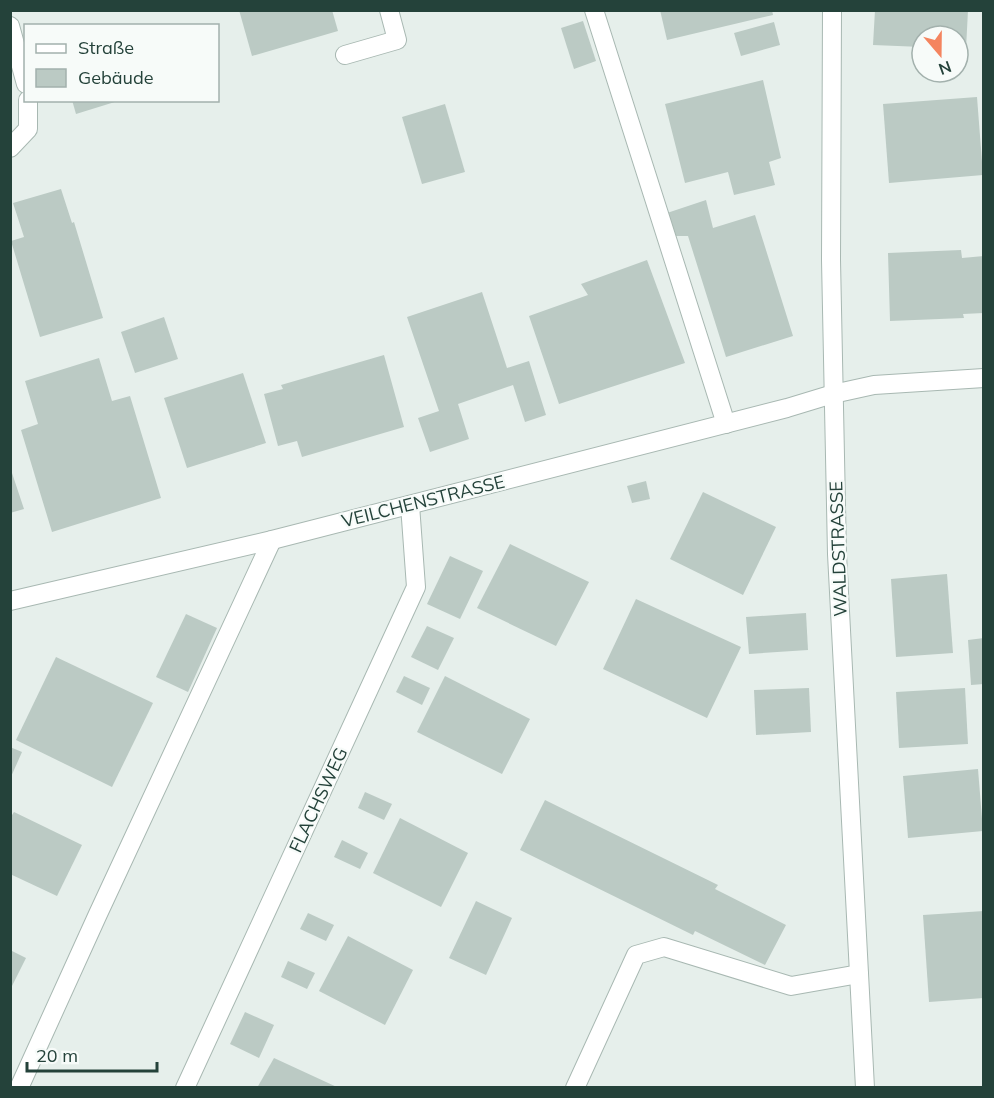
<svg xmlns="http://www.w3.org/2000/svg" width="994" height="1098" font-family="Mulish,sans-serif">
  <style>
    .building { fill: #bbcac4 }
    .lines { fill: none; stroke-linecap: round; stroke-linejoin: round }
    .service-casing { stroke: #a8b8b2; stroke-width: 20 }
    .minor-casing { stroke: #a8b8b2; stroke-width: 20 }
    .service { stroke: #fff; stroke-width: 18 }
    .minor { stroke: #fff; stroke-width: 18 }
    .labels { text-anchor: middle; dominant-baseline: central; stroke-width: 4.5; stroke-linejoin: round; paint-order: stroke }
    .street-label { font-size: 18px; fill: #24423a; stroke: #f7fbf9 }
  </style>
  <rect width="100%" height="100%" fill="#e6efeb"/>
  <!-- building -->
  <g class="building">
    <path d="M 239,10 L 332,10 L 338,31 L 252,56 Z"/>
    <path d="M 660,10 L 772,10 L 773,15 L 667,40 Z"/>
    <path d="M 875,10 L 968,10 L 966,49 L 958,49 L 958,36 L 922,36 L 922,47 L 873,45 Z"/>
    <path d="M 583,21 L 596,61 L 574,69 L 561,28 Z"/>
    <path d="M 774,22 L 780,45 L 741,56 L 734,33 Z"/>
    <path d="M 763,80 L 781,158 L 769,162 L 775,185 L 734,195 L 728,172 L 685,183 L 665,104 Z"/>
    <path d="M 977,97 L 983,175 L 889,183 L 883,104 Z"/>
    <path d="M 72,100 L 118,100 L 118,101 L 76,114 Z"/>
    <path d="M 445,104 L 465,172 L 422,184 L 402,117 Z"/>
    <path d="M 61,189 L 72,223 L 74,222 L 103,318 L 40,337 L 11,241 L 24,237 L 13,203 Z"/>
    <path d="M 706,200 L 713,228 L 755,215 L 793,336 L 726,357 L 688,236 L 670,236 L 664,214 Z"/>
    <path d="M 961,250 L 962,258 L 984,256 L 984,313 L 963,314 L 964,318 L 890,321 L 888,253 Z"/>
    <path d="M 647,260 L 685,363 L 559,404 L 529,316 L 588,295 L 581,284 Z"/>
    <path d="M 482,292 L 507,368 L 529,361 L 546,415 L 525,422 L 513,385 L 458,404 L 469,439 L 430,452 L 418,418 L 439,411 L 407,317 Z"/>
    <path d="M 164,317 L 178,359 L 135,373 L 121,332 Z"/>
    <path d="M 384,355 L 404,427 L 302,457 L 297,441 L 278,446 L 264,394 L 283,389 L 281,385 Z"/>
    <path d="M 99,358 L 112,401 L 130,396 L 161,498 L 52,532 L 21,430 L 38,424 L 25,381 Z"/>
    <path d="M 243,373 L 266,443 L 187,468 L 164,398 Z"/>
    <path d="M 10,467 L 24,509 L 10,513 Z"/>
    <path d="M 646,481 L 650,499 L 632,503 L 627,486 Z"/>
    <path d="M 703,492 L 776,527 L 743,595 L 670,559 Z"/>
    <path d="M 510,544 L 589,582 L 556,646 L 477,608 Z"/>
    <path d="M 450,556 L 483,571 L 460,619 L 427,604 Z"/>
    <path d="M 947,574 L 953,653 L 896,657 L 891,579 Z"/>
    <path d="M 636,599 L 741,647 L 707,718 L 603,669 Z"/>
    <path d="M 806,613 L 808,650 L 749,654 L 746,617 Z"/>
    <path d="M 186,614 L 217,628 L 188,692 L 156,677 Z"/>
    <path d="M 427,626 L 454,638 L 438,670 L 411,657 Z"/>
    <path d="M 984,638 L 984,684 L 971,685 L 968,640 Z"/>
    <path d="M 56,657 L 153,703 L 112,787 L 16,740 Z"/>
    <path d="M 404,676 L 430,688 L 422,705 L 396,692 Z"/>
    <path d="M 445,676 L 530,719 L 502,774 L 417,732 Z"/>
    <path d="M 809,688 L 811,732 L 756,735 L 754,690 Z"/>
    <path d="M 965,688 L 968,744 L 899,748 L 896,692 Z"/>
    <path d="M 10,747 L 22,752 L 10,779 Z"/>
    <path d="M 978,769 L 983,831 L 908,838 L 903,776 Z"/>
    <path d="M 365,792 L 392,804 L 384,820 L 358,808 Z"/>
    <path d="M 545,800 L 718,885 L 715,889 L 786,925 L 765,965 L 695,931 L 693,935 L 520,850 Z"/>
    <path d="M 14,812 L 82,845 L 57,896 L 10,874 L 10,818 Z"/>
    <path d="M 400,818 L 468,853 L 441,907 L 373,873 Z"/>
    <path d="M 342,840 L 368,853 L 360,869 L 334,857 Z"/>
    <path d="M 476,901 L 512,918 L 486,975 L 449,958 Z"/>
    <path d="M 984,911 L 984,998 L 929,1002 L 923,915 Z"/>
    <path d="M 308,913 L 334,925 L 326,941 L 300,929 Z"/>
    <path d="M 348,936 L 413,970 L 385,1025 L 319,991 Z"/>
    <path d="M 10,950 L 26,958 L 10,990 Z"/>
    <path d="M 288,961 L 315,973 L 307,989 L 281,977 Z"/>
    <path d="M 245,1012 L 274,1025 L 259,1058 L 230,1044 Z"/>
    <path d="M 274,1058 L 339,1088 L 257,1088 Z"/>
  </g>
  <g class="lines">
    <!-- service casing -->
    <g class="service-casing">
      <g id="service">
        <path d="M 594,10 L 726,424"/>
        <path d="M 345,55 L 397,40 L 389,10"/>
        <path d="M 19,1088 L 98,914 L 272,540"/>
      </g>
    </g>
    <!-- minor casing -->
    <g class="minor-casing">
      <g id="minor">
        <path d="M 832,10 L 831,260 L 837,554 L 865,1088"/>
        <path d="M 10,26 L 26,84"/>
        <path d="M 10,148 L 28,129 L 28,100"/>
        <path d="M 10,601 L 272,540 L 787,408 L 833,394 L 874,385 L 984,378"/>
        <path d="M 185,1088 L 416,587 L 410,505"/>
        <path d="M 575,1088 L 636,955 L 664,947 L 791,986 L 859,974"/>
      </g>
    </g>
    <!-- service -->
    <use href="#service" class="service"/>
    <!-- minor -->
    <use href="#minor" class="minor"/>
  </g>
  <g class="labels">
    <!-- street labels -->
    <g class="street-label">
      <text transform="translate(423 501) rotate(-14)">VEILCHENSTRASSE</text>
      <text transform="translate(838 549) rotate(-92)">WALDSTRASSE</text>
      <text transform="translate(318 800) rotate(-65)">FLACHSWEG</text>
    </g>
  </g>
  <!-- border -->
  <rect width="994" height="1098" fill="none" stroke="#24423a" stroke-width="24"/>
  <!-- legend -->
  <rect x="24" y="24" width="195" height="78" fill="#f7fbf9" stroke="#a3b1ad" stroke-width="1.5"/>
  <rect x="36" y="44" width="30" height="9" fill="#ffffff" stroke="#a3b1ad" stroke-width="1.5"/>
  <text x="78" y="54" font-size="18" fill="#24423a">Straße</text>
  <rect x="36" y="69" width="30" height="18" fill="#bbcac4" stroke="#a3b1ad" stroke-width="1.5"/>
  <text x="78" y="84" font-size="18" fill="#24423a">Gebäude</text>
  <!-- north arrow -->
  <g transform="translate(940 54) rotate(160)"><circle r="28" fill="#f7fbf9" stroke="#a3b1ad" stroke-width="1.5"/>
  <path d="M0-4.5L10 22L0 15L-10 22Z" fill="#f4845f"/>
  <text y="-9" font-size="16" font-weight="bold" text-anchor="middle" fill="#24423a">N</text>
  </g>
  <!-- scale -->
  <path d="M27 1062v9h130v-9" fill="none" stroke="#24423a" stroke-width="3"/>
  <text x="36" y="1062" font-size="18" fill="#24423a" stroke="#f7fbf9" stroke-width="4.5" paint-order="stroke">20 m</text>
</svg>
